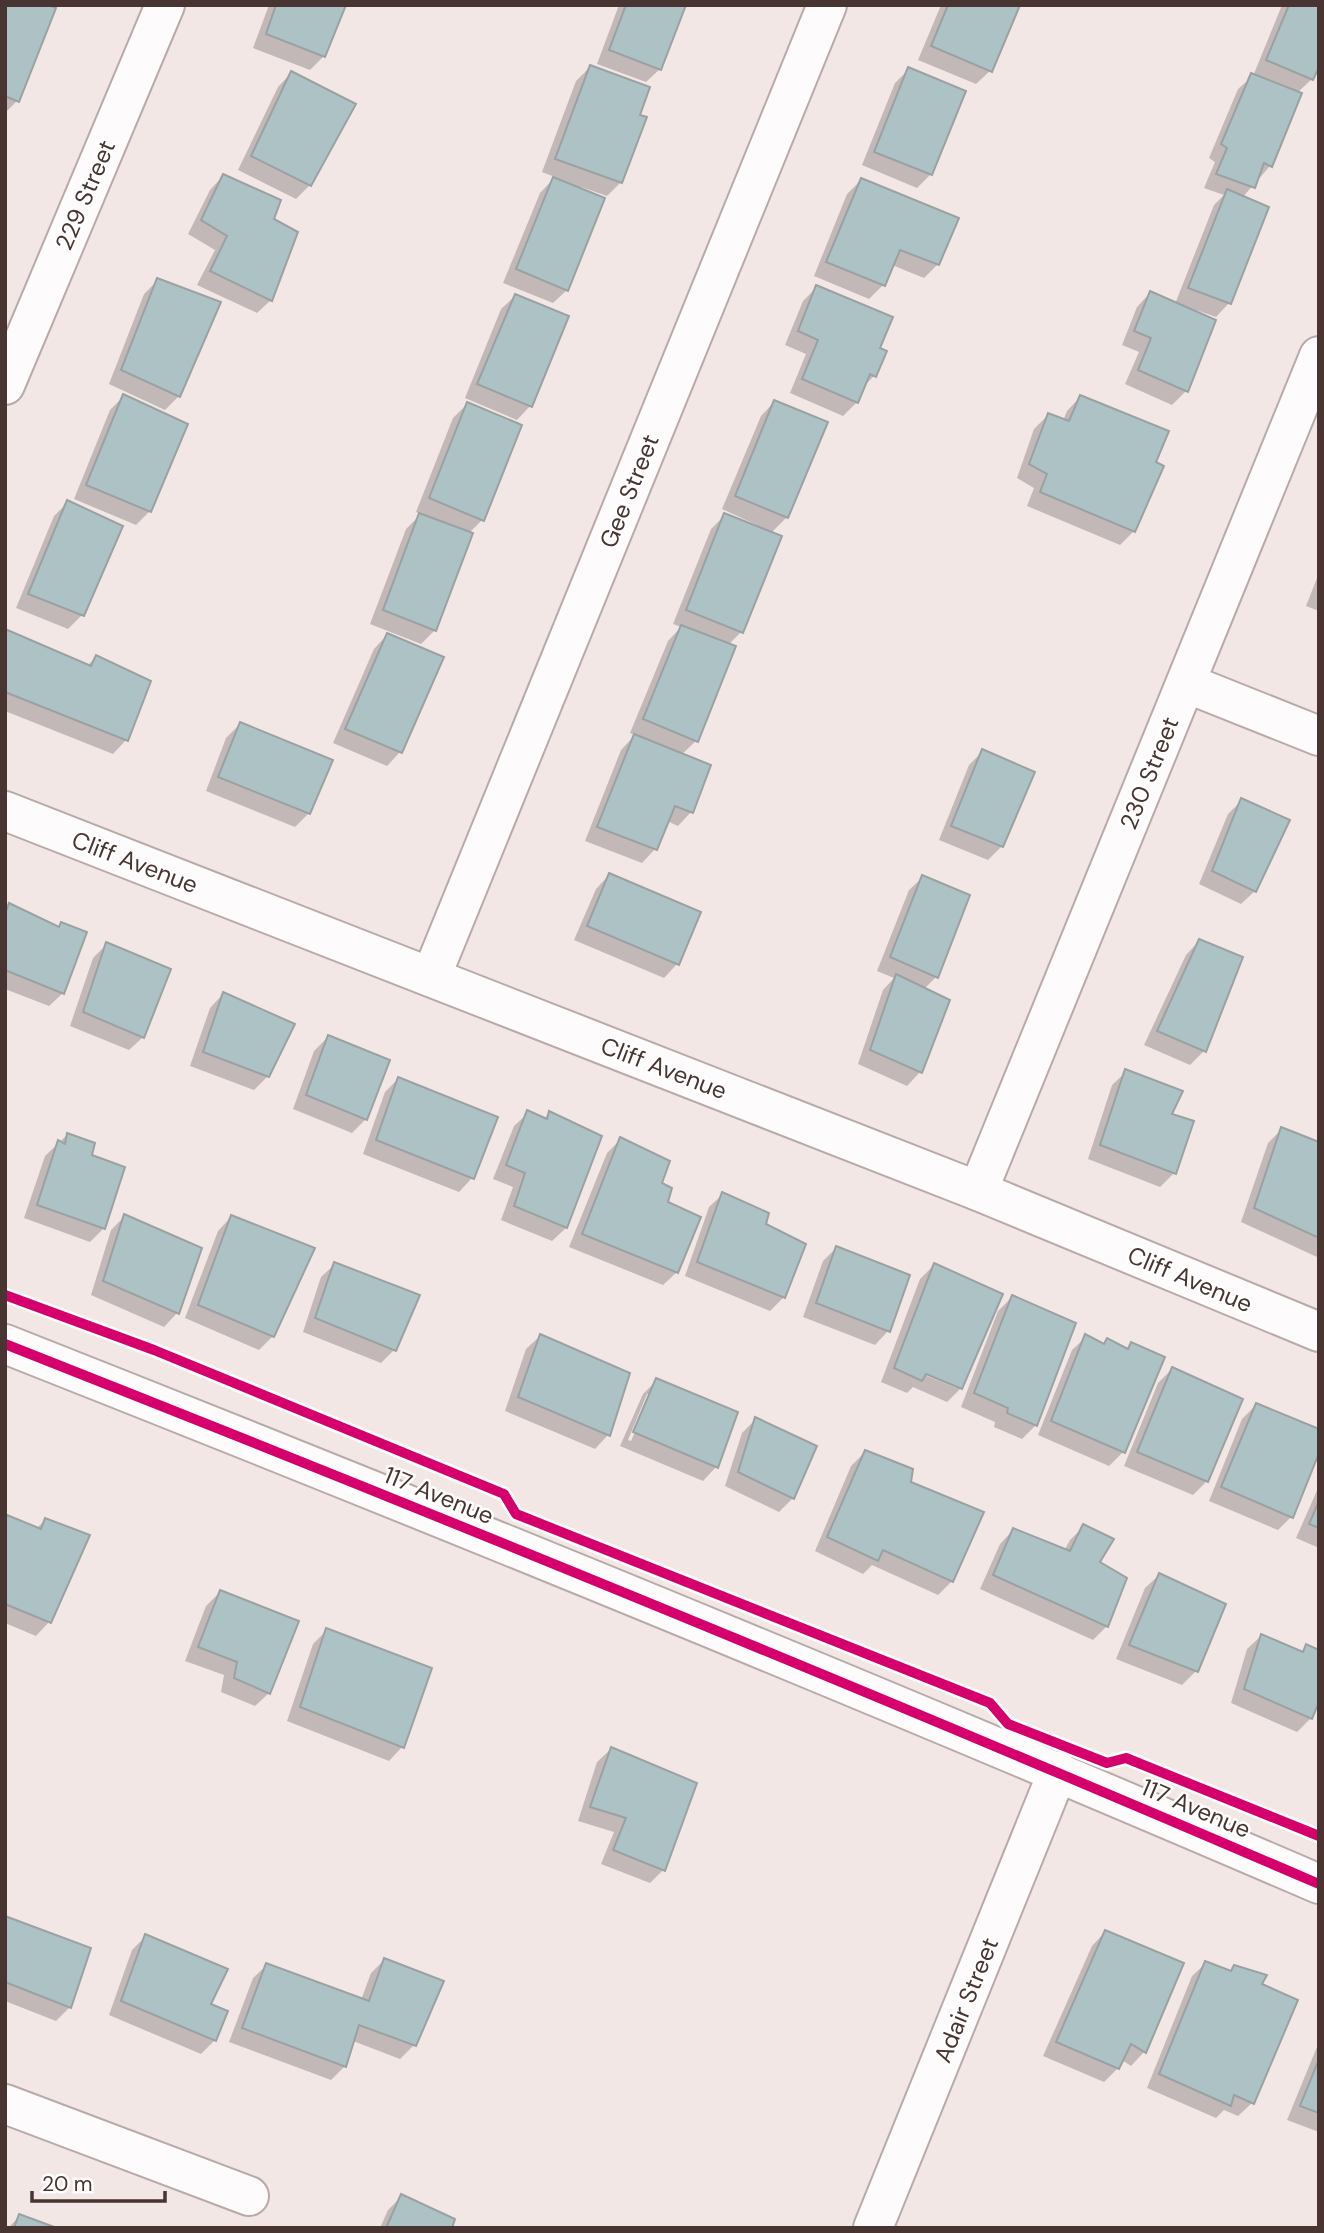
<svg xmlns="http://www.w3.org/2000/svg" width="1324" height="2233" font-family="'DM Sans',sans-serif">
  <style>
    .shadow { fill: #0003; fill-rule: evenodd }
    .building { fill: #adc2c5; stroke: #9ba1a2; stroke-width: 2 }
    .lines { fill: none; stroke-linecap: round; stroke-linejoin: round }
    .minor-casing { stroke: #b8aaa8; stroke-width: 42 }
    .minor { stroke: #fdfbfb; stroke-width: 38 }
    .cycleway-casing { stroke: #fff; stroke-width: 15 }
    .cycleway { stroke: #d6006c; stroke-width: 10 }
    .labels { text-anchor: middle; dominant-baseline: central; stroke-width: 5; stroke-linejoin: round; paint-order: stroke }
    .street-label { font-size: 24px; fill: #483431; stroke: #fff }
  </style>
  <rect width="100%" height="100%" fill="#f2e7e5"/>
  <!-- shadow -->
  <g class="shadow">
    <path d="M 5,5 L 17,101 L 5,113 Z"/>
    <path d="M 269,5 L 345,5 L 324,56 L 310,70 L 253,48 Z"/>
    <path d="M 619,5 L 684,5 L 660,69 L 646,82 L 597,64 Z"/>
    <path d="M 941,5 L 1018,5 L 990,71 L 976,84 L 918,60 Z"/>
    <path d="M 1282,5 L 1319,5 L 1312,79 L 1297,93 L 1270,166 L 1242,198 L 1229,303 L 1216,317 L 1196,310 L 1186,391 L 1172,405 L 1125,384 L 1139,352 L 1122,345 L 1137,307 L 1150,293 L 1175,304 L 1214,205 L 1224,195 L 1204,188 L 1215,162 L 1209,158 L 1238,89 L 1253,76 Z"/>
    <path d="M 590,67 L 638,116 L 621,182 L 607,196 L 581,187 L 567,290 L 553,303 L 503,283 L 540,193 L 555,177 L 542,172 L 576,81 Z"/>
    <path d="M 909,69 L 931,174 L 917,188 L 862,165 L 895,83 Z"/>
    <path d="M 291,73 L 310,185 L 296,199 L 238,170 L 278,87 Z"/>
    <path d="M 223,176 L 272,220 L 271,300 L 257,313 L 197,285 L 215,250 L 188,234 L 210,190 Z"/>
    <path d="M 861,180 L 938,264 L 924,278 L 892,265 L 883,285 L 869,299 L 814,276 L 847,194 Z"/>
    <path d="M 158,280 L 179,396 L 165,410 L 109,384 L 144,294 Z"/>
    <path d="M 817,287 L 878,349 L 874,376 L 863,387 L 857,402 L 843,416 L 790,393 L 806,354 L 785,345 L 803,301 Z"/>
    <path d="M 515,296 L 530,406 L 517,420 L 465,398 L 501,309 Z"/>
    <path d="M 124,396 L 150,511 L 136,525 L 74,499 L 110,410 Z"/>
    <path d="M 1080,397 L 1154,463 L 1134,531 L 1120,545 L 1027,506 L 1034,488 L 1017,478 L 1034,429 L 1048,415 L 1063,421 L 1067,411 Z"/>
    <path d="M 774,402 L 787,517 L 772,532 L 722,509 L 761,416 Z"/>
    <path d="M 467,404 L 482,520 L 469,533 L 435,630 L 421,644 L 370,624 L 406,529 L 421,514 L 416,512 L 453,418 Z"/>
    <path d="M 68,502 L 82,615 L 68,629 L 16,608 L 54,516 Z"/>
    <path d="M 725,515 L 741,632 L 728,645 L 696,741 L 681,755 L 691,812 L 678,826 L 667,821 L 655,849 L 642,863 L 585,841 L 621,750 L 635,735 L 630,733 L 668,641 L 681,627 L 673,624 L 711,529 Z"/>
    <path d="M 1319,573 L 1319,611 L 1306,606 Z"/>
    <path d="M 5,631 L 87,666 L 96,657 L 149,682 L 126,740 L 113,754 L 5,711 Z"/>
    <path d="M 387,635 L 441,658 L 400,752 L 387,766 L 333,743 L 374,649 Z"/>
    <path d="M 240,724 L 309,813 L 295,827 L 206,791 L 226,738 Z"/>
    <path d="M 983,751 L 1002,846 L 988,860 L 939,840 L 969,765 Z"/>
    <path d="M 1242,800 L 1255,891 L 1241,904 L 1199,884 L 1228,814 Z"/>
    <path d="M 609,875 L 677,964 L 664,978 L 574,940 L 596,889 Z"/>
    <path d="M 923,877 L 936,977 L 924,989 L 948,1000 L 920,1072 L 907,1086 L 858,1064 L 883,990 L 894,978 L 877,971 L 909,890 Z"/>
    <path d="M 10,905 L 57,928 L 61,924 L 63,993 L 49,1006 L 5,989 L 5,909 Z"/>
    <path d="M 1199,941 L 1204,1051 L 1190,1065 L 1144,1045 L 1186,955 Z"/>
    <path d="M 107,944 L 143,1037 L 129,1050 L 70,1026 L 93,958 Z"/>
    <path d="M 223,994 L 268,1076 L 254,1090 L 190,1066 L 210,1008 Z"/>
    <path d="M 328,1037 L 366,1119 L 352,1133 L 293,1109 L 314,1051 Z"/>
    <path d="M 1126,1072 L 1169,1115 L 1192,1122 L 1174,1173 L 1160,1187 L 1088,1159 L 1112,1085 Z"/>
    <path d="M 398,1079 L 472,1178 L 459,1192 L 363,1154 L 385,1092 Z"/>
    <path d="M 528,1113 L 543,1119 L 550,1113 L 600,1137 L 566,1228 L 552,1241 L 501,1220 L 513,1187 L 493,1179 L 514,1126 Z"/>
    <path d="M 1282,1129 L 1319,1144 L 1319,1255 L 1317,1257 L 1241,1222 L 1268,1143 Z"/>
    <path d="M 67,1135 L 90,1156 L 104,1228 L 90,1242 L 24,1218 L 45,1156 Z"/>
    <path d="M 621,1139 L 666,1203 L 677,1272 L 663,1285 L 569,1247 L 607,1153 Z"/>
    <path d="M 723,1194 L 763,1224 L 784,1297 L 770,1311 L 685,1276 L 709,1207 Z"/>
    <path d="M 125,1216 L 200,1249 L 177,1313 L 164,1327 L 91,1295 L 111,1230 Z"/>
    <path d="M 231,1217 L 273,1336 L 259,1350 L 185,1318 L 218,1231 Z"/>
    <path d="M 836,1248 L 888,1331 L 875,1345 L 803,1317 L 823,1261 Z"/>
    <path d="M 335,1264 L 395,1349 L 381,1363 L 303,1332 L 321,1277 Z"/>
    <path d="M 934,1265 L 961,1388 L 947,1402 L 913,1387 L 907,1393 L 881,1382 L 920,1279 ZM 919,1368 L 957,1385 L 957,1388 L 917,1372 Z"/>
    <path d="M 1012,1297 L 1036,1425 L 1022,1439 L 994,1427 L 995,1422 L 961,1407 L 998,1311 Z"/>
    <path d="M 540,1336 L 608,1435 L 595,1449 L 505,1411 L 526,1349 Z"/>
    <path d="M 1086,1337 L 1103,1345 L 1125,1350 L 1131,1344 L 1123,1452 L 1109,1466 L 1038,1435 L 1072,1350 Z"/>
    <path d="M 1172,1369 L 1207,1481 L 1193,1495 L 1124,1466 L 1158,1383 Z"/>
    <path d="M 657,1380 L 736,1413 L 716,1467 L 703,1481 L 620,1446 L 643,1394 ZM 647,1394 L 651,1394 L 631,1441 L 628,1440 Z"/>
    <path d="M 1256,1405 L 1291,1517 L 1278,1530 L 1209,1501 L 1242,1419 Z"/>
    <path d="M 756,1419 L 793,1498 L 779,1512 L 725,1486 L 742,1433 Z"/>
    <path d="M 865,1452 L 909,1483 L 952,1581 L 938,1595 L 872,1565 L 863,1574 L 815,1551 L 851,1466 Z"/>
    <path d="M 1319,1486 L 1319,1548 L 1296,1538 Z"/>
    <path d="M 8,1517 L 36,1529 L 45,1520 L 49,1622 L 36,1636 L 5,1623 L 5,1519 Z"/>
    <path d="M 1084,1526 L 1107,1626 L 1093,1640 L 980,1589 L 1000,1544 L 1013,1530 L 1064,1551 L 1070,1540 Z"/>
    <path d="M 1159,1575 L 1196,1671 L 1182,1685 L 1116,1659 L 1145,1588 Z"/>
    <path d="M 220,1592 L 269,1693 L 255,1706 L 221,1692 L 224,1675 L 185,1661 L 206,1606 Z"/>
    <path d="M 327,1630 L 430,1669 L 402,1747 L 389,1761 L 287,1721 L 313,1644 Z"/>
    <path d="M 1261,1636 L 1301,1652 L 1307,1646 L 1311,1718 L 1297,1732 L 1231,1703 L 1247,1649 Z"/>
    <path d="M 611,1749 L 663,1870 L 650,1883 L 601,1864 L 614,1832 L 578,1821 L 597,1762 Z"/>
    <path d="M 5,1918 L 70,2007 L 56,2021 L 5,2001 Z"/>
    <path d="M 1105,1932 L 1144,2052 L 1131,2066 L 1122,2060 L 1118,2068 L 1104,2082 L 1043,2056 L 1092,1946 Z"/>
    <path d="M 146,1936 L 209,2005 L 215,2040 L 201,2054 L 109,2015 L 132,1950 Z"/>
    <path d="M 384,1960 L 414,2045 L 400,2059 L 353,2041 L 345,2066 L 331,2080 L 229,2042 L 253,1978 L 267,1965 L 361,2000 L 371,1973 Z"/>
    <path d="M 1206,1963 L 1229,1972 L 1235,1967 L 1260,1985 L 1252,2103 L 1238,2116 L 1224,2110 L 1216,2118 L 1147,2088 L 1192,1976 Z"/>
    <path d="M 1319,2042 L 1319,2132 L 1287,2120 Z"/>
    <path d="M 402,2196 L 450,2228 L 380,2228 L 388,2210 Z"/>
    <path d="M 20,2216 L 52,2228 L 8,2228 Z"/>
  </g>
  <!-- building -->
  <g class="building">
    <path d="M 5,5 L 49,5 L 56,8 L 19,102 L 5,96 Z"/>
    <path d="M 276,5 L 346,5 L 325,57 L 266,34 Z"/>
    <path d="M 626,5 L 686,5 L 661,70 L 609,50 Z"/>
    <path d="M 948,5 L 1020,5 L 992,72 L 931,46 Z"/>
    <path d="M 1289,5 L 1319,5 L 1319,67 L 1313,80 L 1266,60 Z"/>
    <path d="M 590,65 L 650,87 L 640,115 L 647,117 L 622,183 L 555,159 Z"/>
    <path d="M 908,67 L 966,91 L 932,175 L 874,152 Z"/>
    <path d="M 291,71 L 356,104 L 311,186 L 251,156 Z"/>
    <path d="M 1251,73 L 1302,93 L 1272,167 L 1264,163 L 1255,188 L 1216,174 L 1227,148 L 1221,144 Z"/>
    <path d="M 223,174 L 281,200 L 274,219 L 298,232 L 272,301 L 210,271 L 227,236 L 201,220 Z"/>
    <path d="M 553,177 L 605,198 L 568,291 L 516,269 Z"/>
    <path d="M 861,178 L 959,218 L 939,265 L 900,250 L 885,286 L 826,262 Z"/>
    <path d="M 1227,189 L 1269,207 L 1231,304 L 1188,288 Z"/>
    <path d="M 157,278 L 221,302 L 180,397 L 121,370 Z"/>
    <path d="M 816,285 L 893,317 L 880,348 L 887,351 L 876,377 L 870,374 L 858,403 L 802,379 L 818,340 L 798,331 Z"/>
    <path d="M 1150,291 L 1216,320 L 1188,392 L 1138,370 L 1151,338 L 1134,331 Z"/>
    <path d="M 515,294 L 569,316 L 532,407 L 477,384 Z"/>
    <path d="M 123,394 L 188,424 L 151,512 L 86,485 Z"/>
    <path d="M 1080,395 L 1169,431 L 1156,462 L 1164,466 L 1135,532 L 1040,492 L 1047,474 L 1029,464 L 1048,413 L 1069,421 Z"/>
    <path d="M 774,400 L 828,422 L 788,518 L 735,496 Z"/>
    <path d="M 467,402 L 522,425 L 484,521 L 429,498 Z"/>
    <path d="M 67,500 L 123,526 L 84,616 L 28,594 Z"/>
    <path d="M 419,513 L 473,533 L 436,631 L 383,610 Z"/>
    <path d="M 724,513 L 782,536 L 743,633 L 686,610 Z"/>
    <path d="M 681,625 L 736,646 L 698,742 L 643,719 Z"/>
    <path d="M 5,629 L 91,666 L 96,655 L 151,681 L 128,741 L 5,692 Z"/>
    <path d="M 387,633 L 444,657 L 402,753 L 345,729 Z"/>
    <path d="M 240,722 L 333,760 L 310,814 L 218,777 Z"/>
    <path d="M 634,734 L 711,765 L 693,813 L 675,806 L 657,850 L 597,827 Z"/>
    <path d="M 982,749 L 1035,772 L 1003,847 L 951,826 Z"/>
    <path d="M 1241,798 L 1290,820 L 1256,892 L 1212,871 Z"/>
    <path d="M 609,873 L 701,912 L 679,965 L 587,926 Z"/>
    <path d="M 922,875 L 970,895 L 938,978 L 890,957 Z"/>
    <path d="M 9,903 L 59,927 L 61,922 L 87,932 L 64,994 L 5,970 L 5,914 Z"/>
    <path d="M 1199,939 L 1243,957 L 1206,1052 L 1157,1031 Z"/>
    <path d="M 106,942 L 171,969 L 144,1038 L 83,1012 Z"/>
    <path d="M 896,974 L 950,1000 L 922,1073 L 870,1050 Z"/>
    <path d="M 223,992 L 295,1024 L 269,1077 L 203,1052 Z"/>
    <path d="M 328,1035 L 390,1060 L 367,1120 L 306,1095 Z"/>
    <path d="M 1125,1069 L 1183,1091 L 1172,1114 L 1194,1121 L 1176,1174 L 1100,1145 Z"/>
    <path d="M 398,1077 L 498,1117 L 474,1179 L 376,1140 Z"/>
    <path d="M 527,1110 L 547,1119 L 549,1111 L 602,1136 L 567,1228 L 514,1206 L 525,1173 L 506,1165 Z"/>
    <path d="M 1281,1127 L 1319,1142 L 1319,1238 L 1254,1208 Z"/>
    <path d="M 67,1133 L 95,1143 L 92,1155 L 125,1167 L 105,1229 L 37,1205 L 58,1140 L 65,1144 Z"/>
    <path d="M 620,1137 L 670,1161 L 662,1183 L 672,1188 L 668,1202 L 701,1217 L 678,1273 L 582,1234 Z"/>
    <path d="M 722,1192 L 769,1213 L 766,1224 L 806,1244 L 785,1298 L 697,1262 Z"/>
    <path d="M 124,1214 L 202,1248 L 179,1314 L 103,1281 Z"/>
    <path d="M 231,1215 L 315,1248 L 274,1337 L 198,1305 Z"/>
    <path d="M 836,1246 L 910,1275 L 890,1332 L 816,1303 Z"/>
    <path d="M 334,1262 L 420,1295 L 396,1351 L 315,1318 Z"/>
    <path d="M 934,1263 L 1003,1294 L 962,1389 L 926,1374 L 922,1381 L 894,1368 Z"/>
    <path d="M 1012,1295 L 1076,1323 L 1037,1426 L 1007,1413 L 1008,1408 L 974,1393 Z"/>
    <path d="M 540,1334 L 630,1373 L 610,1436 L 518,1397 Z"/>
    <path d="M 1085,1334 L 1104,1344 L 1107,1338 L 1128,1349 L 1131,1342 L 1165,1357 L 1125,1453 L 1051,1421 Z"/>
    <path d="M 1172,1367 L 1243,1399 L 1208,1482 L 1137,1452 Z"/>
    <path d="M 656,1378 L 738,1412 L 718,1468 L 633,1432 Z"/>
    <path d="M 1256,1403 L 1319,1429 L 1319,1453 L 1293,1518 L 1221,1487 Z"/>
    <path d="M 755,1417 L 817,1446 L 794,1499 L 738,1472 Z"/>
    <path d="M 865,1450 L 913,1469 L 911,1482 L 984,1512 L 953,1582 L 883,1550 L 878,1561 L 827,1537 Z"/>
    <path d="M 1319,1501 L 1319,1528 L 1309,1524 Z"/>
    <path d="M 7,1515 L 41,1529 L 45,1518 L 90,1535 L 51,1623 L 5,1604 L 5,1520 Z"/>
    <path d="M 1083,1524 L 1114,1539 L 1100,1562 L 1127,1578 L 1108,1627 L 993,1575 L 1013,1528 L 1070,1551 Z"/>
    <path d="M 1159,1573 L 1226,1604 L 1198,1672 L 1129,1645 Z"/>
    <path d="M 220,1590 L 299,1621 L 270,1694 L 234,1678 L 237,1662 L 198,1647 Z"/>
    <path d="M 326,1628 L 432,1668 L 404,1748 L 300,1707 Z"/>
    <path d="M 1261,1634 L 1303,1652 L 1306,1644 L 1319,1650 L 1319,1702 L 1312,1719 L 1244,1689 Z"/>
    <path d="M 611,1747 L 697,1783 L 665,1871 L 613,1850 L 626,1818 L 590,1807 Z"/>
    <path d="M 5,1916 L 91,1948 L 71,2008 L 5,1982 Z"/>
    <path d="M 1105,1930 L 1184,1963 L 1146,2053 L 1131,2044 L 1119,2069 L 1056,2042 Z"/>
    <path d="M 145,1934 L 228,1969 L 211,2004 L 228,2011 L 216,2041 L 121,2001 Z"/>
    <path d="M 384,1958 L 444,1981 L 416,2046 L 359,2025 L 346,2067 L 242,2028 L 266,1963 L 369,2001 Z"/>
    <path d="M 1205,1961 L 1231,1971 L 1234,1965 L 1267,1975 L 1262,1984 L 1298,2000 L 1254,2104 L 1234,2095 L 1231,2106 L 1159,2074 Z"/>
    <path d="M 1319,2059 L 1319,2113 L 1300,2106 Z"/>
    <path d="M 401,2194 L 455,2219 L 452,2228 L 386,2228 Z"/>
    <path d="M 19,2214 L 57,2228 L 14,2228 Z"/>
  </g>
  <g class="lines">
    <!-- minor casing -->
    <g class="minor-casing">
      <g id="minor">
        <path d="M 5,385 L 165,5"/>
        <path d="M 1186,683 L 1319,736"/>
        <path d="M 5,811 L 978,1191 L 1319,1332"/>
        <path d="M 431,977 L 827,5"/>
        <path d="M 978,1191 L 1319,356"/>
        <path d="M 5,1344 C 446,1518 884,1697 1319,1884"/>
        <path d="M 5,2104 L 249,2196"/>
        <path d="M 873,2228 L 1058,1771"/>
      </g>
    </g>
    <!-- minor -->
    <use href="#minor" class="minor"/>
    <!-- cycleway casing -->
    <g class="cycleway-casing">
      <g id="cycleway">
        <path d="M 5,1295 L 154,1350 L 504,1494 L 516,1514 L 990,1703 L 1008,1724 L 1107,1763 L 1126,1758 L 1319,1836"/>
        <path d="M 5,1344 C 446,1518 884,1697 1319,1884"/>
      </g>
    </g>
    <!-- cycleway -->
    <use href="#cycleway" class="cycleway"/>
  </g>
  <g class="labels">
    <!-- street labels -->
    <g class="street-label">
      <text transform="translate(85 195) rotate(-67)">229 Street</text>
      <text transform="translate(629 491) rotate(-68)">Gee Street</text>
      <text transform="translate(1149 773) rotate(-68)">230 Street</text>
      <text transform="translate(135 862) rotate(21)">Cliff Avenue</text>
      <text transform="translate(664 1068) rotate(21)">Cliff Avenue</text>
      <text transform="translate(1190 1279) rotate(23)">Cliff Avenue</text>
      <text transform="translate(439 1495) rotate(22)">117 Avenue</text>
      <text transform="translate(1196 1808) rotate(23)">117 Avenue</text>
      <text transform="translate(966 2000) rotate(-68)">Adair Street</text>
    </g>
  </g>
  <!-- border -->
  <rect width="1324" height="2233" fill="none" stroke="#483431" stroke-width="14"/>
  <!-- scale -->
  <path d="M32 2191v10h133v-10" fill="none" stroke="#483431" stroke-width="3.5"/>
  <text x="42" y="2191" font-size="21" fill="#483431" stroke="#ffffff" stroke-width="5" paint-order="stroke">20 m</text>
</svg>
